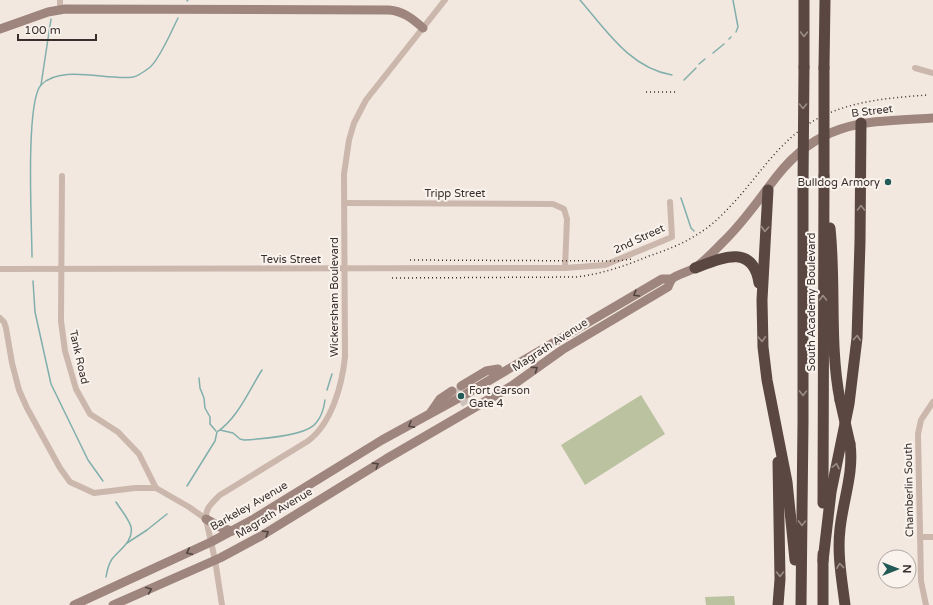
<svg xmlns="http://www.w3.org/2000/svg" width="933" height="605" font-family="'Varela Round',sans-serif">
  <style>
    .green { fill: #bac2a0 }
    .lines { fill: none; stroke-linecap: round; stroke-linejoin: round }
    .stream { stroke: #80afac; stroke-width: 1.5 }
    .secondary-tunnel { stroke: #cec3bc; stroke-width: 9; stroke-dasharray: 9 4.5; stroke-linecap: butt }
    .street { stroke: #cbb7ac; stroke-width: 6 }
    .secondary { stroke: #9e867e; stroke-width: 9 }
    .highway { stroke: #5a4742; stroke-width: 11 }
    .rail { stroke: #392e2b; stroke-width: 1.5; stroke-dasharray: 1 3; stroke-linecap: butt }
    .highway-bridge { stroke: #5a4742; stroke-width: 11 }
    .oneway { stroke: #9a8c86 }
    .oneway2 { stroke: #524440 }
    .poi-dot { fill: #215a57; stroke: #faf3ed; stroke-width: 1.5 }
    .labels { text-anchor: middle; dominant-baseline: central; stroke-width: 4; stroke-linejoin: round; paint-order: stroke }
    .street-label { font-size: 11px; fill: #392e2b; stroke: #faf3ed }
    .poi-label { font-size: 11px; fill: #392e2b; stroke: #faf3ed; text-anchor: end }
  </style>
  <rect width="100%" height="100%" fill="#f3e8e0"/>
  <!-- green -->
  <g class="green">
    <path d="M 641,395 L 665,434 L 585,485 L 561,445 Z"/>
    <path d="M 734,596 L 735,605 L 706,605 L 705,597 Z"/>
  </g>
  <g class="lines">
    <!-- stream -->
    <g class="stream">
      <path d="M 580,0 C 606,30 630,68 672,75"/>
      <path d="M 733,0 L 738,27 L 736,32"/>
      <path d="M 187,1 L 188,0"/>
      <path d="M 729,39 L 731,37"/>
      <path d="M 713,53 L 724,44"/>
      <path d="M 699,64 L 705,59"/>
      <path d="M 684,80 L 696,68"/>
      <path d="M 41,85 L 51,19"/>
      <path d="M 681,198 L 691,228 L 694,231"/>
      <path d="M 32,257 C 32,228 25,103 41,85 C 61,64 108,81 133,77 C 138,76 145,71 149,68 C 159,61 172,30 178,18"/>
      <path d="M 33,281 L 35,312 L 51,384 L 88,460 L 103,481"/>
      <path d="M 199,378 L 200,388 L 204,398 L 205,408 L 210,417 L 210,424 L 216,431"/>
      <path d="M 327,390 L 332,374"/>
      <path d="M 220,430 L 233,433 L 240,439 L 244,440 C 260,439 307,436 316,423 C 322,416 324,408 325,400"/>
      <path d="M 187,486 L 215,441 L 217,432 C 238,418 249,390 262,370"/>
      <path d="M 127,543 L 147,530 L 167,514"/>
      <path d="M 106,577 C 107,571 108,565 112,559 C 119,550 134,541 131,527 C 129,519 121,510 116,502"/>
    </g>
    <!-- secondary-tunnel -->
    <g class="secondary-tunnel">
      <path d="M 455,395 L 463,389"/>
      <path d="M 460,403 L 468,398"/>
    </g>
    <!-- street -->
    <g class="street">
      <path d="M 60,0 L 60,9"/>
      <path d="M 915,68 L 933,73"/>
      <path d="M 62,176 L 61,321 L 65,351 L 76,389 L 90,414 L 118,432 L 139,454 L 156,488"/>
      <path d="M 344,203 L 553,204 L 564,209 L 567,219 L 565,268"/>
      <path d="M 0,269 L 565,268 L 605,265 L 672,237 L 670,202"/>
      <path d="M 0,318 L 4,322 L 6,328 L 12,363 L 19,390 L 27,408 L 60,468 L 70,482 L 94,493 L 135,488 L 156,488 L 189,507 L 206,519"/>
      <path d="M 920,537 L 933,537"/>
      <path d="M 222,605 L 215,560 L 206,519 C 205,508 213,502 220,495 L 308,441 C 332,423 342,385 345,357 L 344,174 L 349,140 L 354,123 L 366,100 L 445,0"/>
      <path d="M 926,605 L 921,581 L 918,434 L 921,420 L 933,402"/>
    </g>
    <!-- secondary -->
    <g class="secondary">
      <path d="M 0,29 L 48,12 L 65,9 L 389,10 C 403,11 413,19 423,28"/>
      <path d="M 461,386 L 486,371 L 498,369"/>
      <path d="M 466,394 L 662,279 L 671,279"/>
      <path d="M 431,412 L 440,399 L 452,391"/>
      <path d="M 206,519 L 222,528 L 232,531"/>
      <path d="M 74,605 L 211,542 L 252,520 L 382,440 L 457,399"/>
      <path d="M 113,605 L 220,558 L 261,536 L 386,459 L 510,387 L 562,350 L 668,287 C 669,285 670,281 672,279 C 677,274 690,272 696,267 C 706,260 715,250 723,242 C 744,222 759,199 777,176 C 822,119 867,122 933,118"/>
    </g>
    <!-- highway -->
    <g class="highway">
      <path d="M 804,67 L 804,0"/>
      <path d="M 824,68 L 825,0"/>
      <path d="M 768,190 L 762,300 L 763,347 L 767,380 L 787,482 L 795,560"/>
      <path d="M 830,228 C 836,285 829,344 840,400"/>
      <path d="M 695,268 C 721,258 753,243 759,283"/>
      <path d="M 778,462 L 780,579 L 778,605"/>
      <path d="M 823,503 L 824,176"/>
      <path d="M 823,561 L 831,492 L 849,404 L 857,338 L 860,242 L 861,123"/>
      <path d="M 801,605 L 803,422 L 803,186"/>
      <path d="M 823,605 L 823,554"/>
      <path d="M 845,605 C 842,580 837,555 840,529 C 843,500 854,473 850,444"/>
    </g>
    <!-- rail -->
    <g class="rail">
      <path d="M 646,92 L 675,92"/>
      <path d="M 410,260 L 616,261 L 633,259"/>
      <path d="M 392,278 L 576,277 C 602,274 625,266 649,256 C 667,250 685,243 701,232 C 714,224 726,211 737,199 C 760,173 780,142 810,123 C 845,101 888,98 927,95"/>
    </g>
    <!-- highway-bridge -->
    <g class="highway-bridge">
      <path d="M 824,176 L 824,68"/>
      <path d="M 803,186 L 804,67"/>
      <path d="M 840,400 L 850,444"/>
    </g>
  </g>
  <!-- one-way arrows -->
  <defs><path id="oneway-chevron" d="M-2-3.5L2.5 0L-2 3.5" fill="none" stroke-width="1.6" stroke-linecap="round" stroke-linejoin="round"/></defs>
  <g class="oneway">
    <use href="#oneway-chevron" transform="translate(804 34) rotate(91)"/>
    <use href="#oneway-chevron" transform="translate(803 106) rotate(90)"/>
    <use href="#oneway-chevron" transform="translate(861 208) rotate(-89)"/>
    <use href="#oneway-chevron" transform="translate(765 229) rotate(93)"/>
    <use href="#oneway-chevron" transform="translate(823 298) rotate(-90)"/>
    <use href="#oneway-chevron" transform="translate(857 338) rotate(-86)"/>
    <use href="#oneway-chevron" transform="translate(762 339) rotate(87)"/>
    <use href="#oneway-chevron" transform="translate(803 393) rotate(90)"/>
    <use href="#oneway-chevron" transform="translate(836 466) rotate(-78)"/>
    <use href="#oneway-chevron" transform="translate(802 523) rotate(91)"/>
    <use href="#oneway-chevron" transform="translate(840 566) rotate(-96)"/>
    <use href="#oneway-chevron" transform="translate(780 574) rotate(90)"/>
  </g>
  <g class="oneway2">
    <use href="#oneway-chevron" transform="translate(636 294) rotate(150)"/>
    <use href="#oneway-chevron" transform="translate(535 369) rotate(-36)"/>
    <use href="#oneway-chevron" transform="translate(411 425) rotate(151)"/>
    <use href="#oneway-chevron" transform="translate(376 465) rotate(-32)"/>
    <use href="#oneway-chevron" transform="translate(266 533) rotate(-32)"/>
    <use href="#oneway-chevron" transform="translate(189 552) rotate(155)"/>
    <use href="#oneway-chevron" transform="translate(149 590) rotate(-23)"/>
  </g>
  <!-- markers -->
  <g class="poi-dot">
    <circle cx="888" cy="182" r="4"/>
    <circle cx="461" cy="396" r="4"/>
  </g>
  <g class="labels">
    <!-- street labels -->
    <g class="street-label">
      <text transform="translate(872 111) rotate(-7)">B Street</text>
      <text x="455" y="193">Tripp Street</text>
      <text transform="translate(639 239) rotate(-25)">2nd Street</text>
      <text x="291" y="259">Tevis Street</text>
      <text transform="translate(334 297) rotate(-90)">Wickersham Boulevard</text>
      <text transform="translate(811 302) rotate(-90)">South Academy Boulevard</text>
      <text transform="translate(550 345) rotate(-33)">Magrath Avenue</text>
      <text transform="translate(79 357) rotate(77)">Tank Road</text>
      <text transform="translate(909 490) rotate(-91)">Chamberlin South</text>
      <text transform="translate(249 506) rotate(-30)">Barkeley Avenue</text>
      <text transform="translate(274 513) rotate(-31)">Magrath Avenue</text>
    </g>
    <!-- poi labels -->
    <g class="poi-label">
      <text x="880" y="182">Bulldog Armory</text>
      <text x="469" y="390" text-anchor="start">Fort Carson<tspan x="469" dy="13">Gate 4</tspan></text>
    </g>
  </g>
  <!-- north arrow -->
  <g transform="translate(897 569) rotate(90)"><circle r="19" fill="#faf3ed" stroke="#ada49f"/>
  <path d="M0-3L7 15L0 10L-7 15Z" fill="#215a57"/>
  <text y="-6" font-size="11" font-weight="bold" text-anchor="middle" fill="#392e2b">N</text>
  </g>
  <!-- scale -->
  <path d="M18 34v6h78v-6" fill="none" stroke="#392e2b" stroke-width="2"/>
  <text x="24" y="34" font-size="12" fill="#392e2b" stroke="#faf3ed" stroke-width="3" paint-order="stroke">100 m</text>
</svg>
